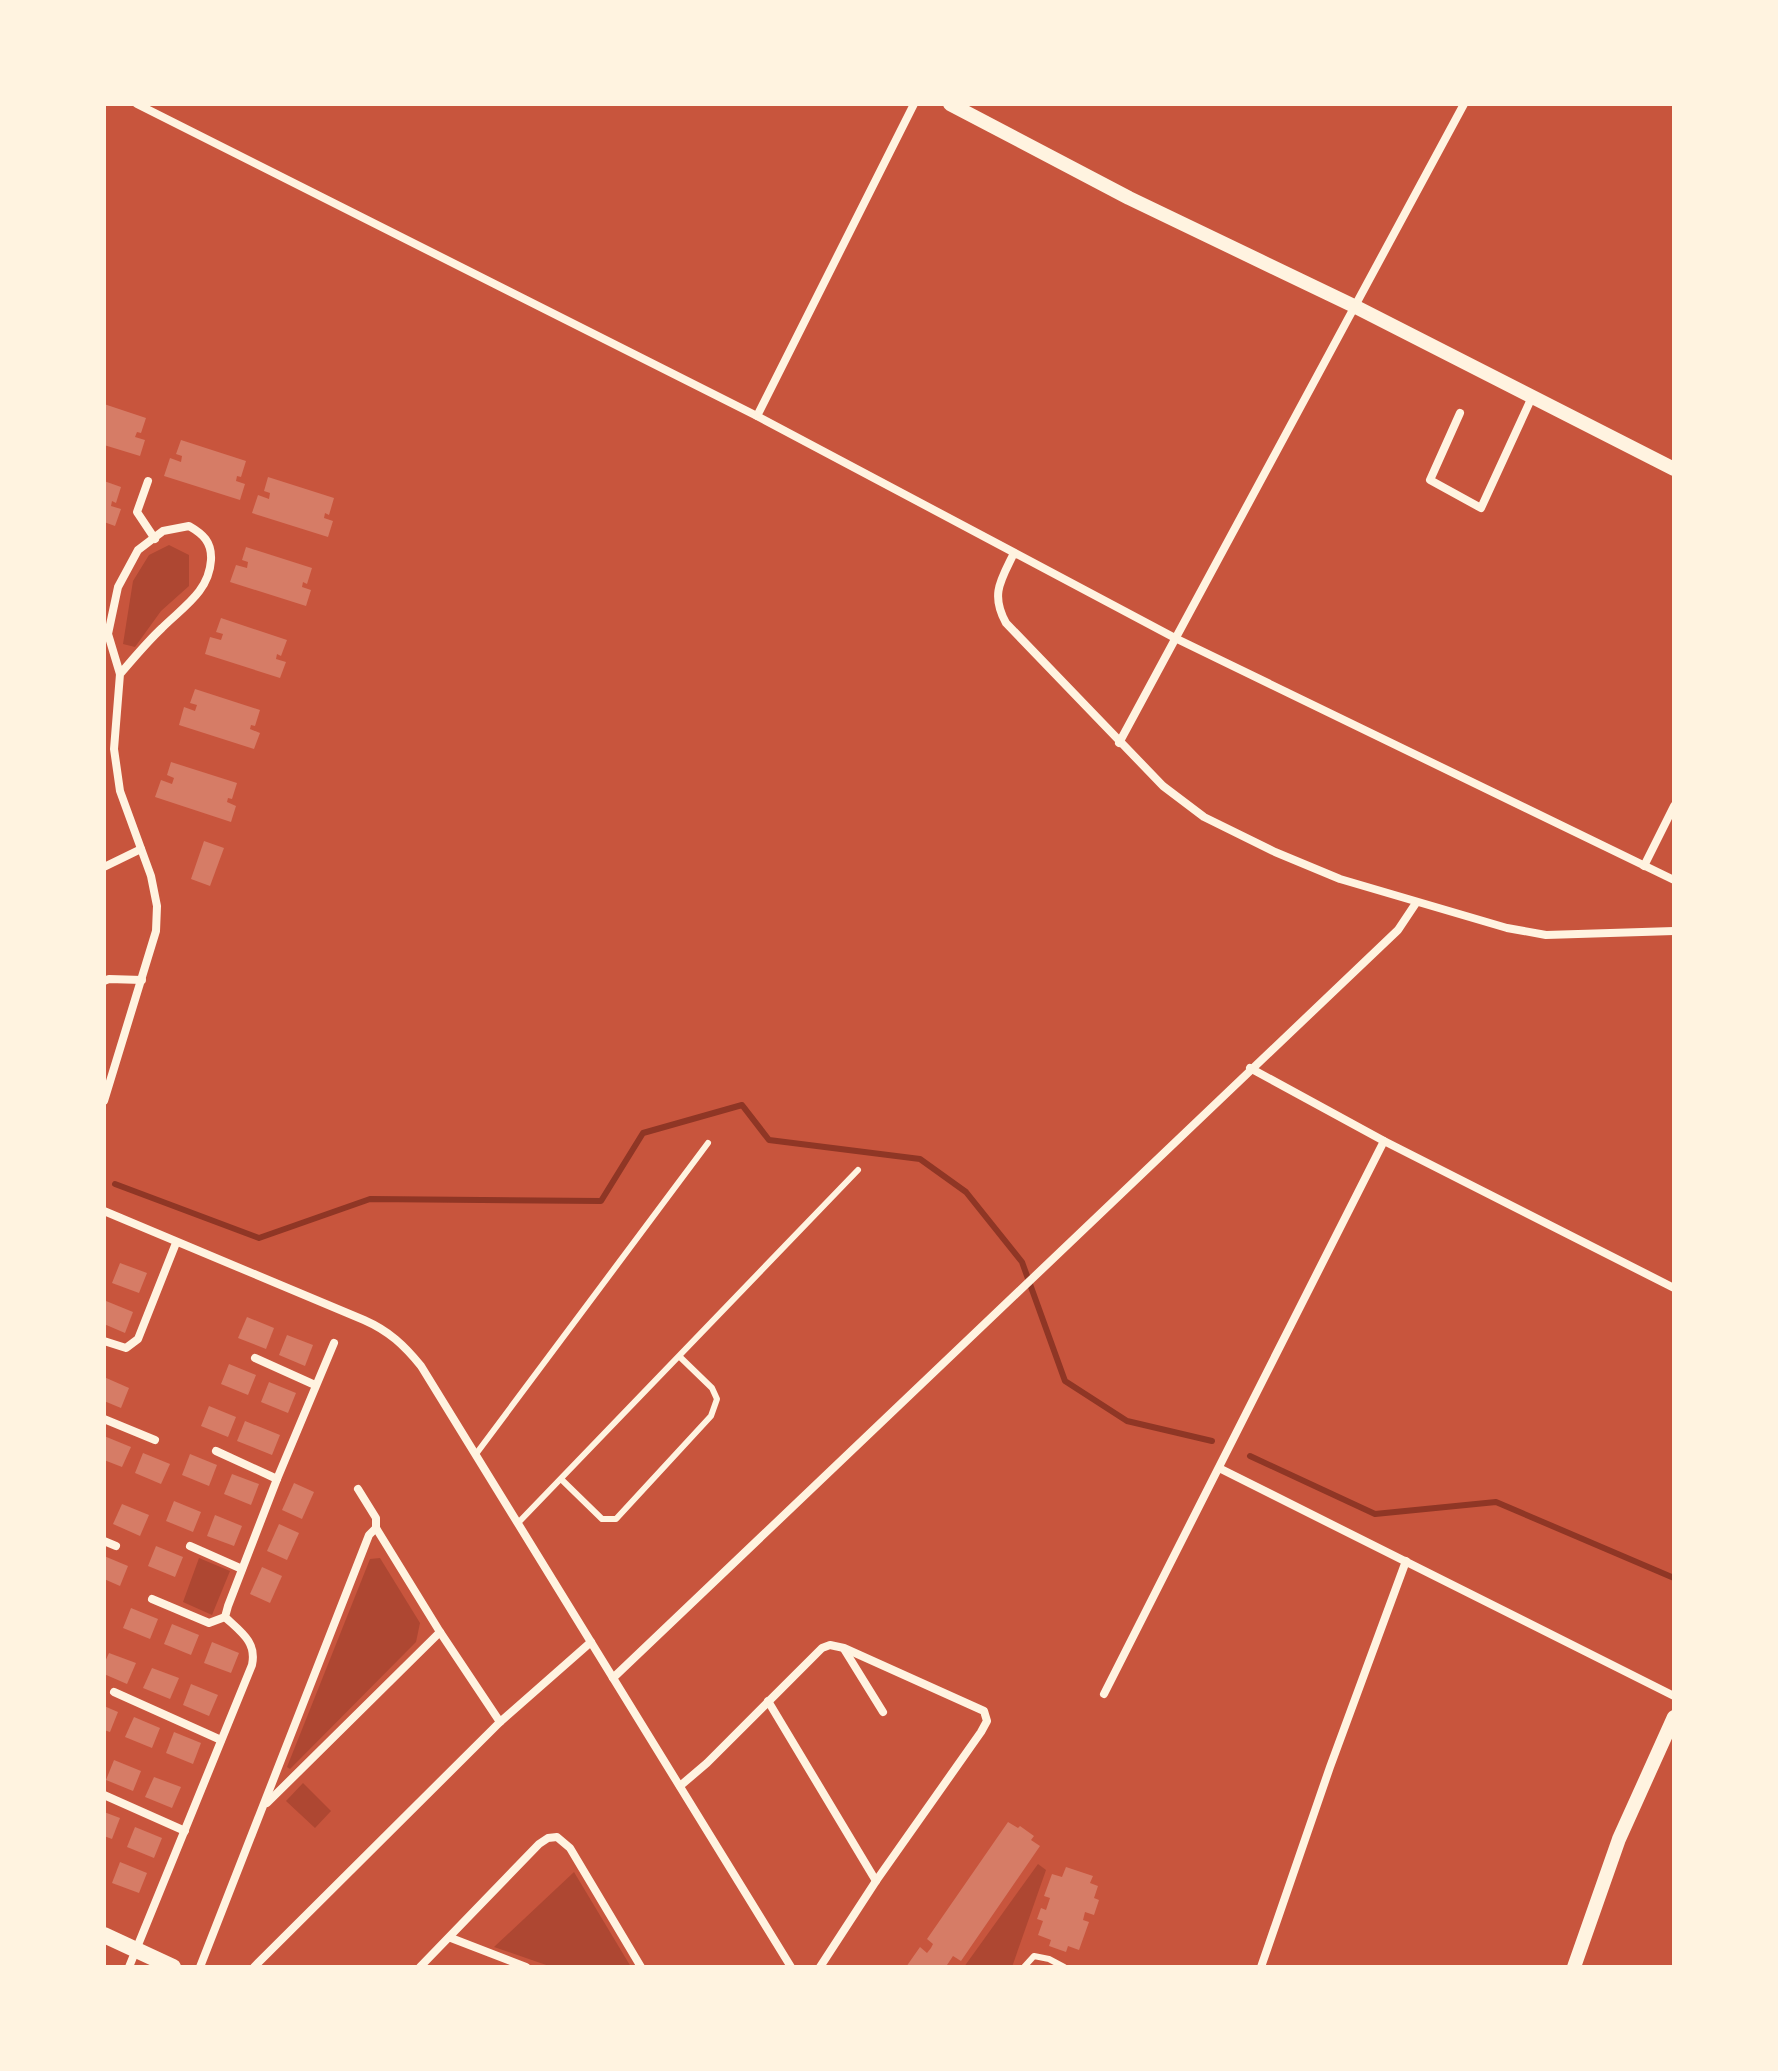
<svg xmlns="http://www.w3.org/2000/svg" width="1778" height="2071" font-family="Jost,sans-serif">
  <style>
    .green { fill: #ae4732 }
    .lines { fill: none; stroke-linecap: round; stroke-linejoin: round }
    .stream { stroke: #8f3625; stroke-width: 6 }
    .building { fill: #d67c66 }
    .service { stroke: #fff3e0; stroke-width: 6 }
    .minor { stroke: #fff3e0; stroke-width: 8 }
    .tertiary { stroke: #fff3e0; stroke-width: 14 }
    .secondary { stroke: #fff3e0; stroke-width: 16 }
  </style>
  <rect width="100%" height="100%" fill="#c8553d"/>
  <!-- green -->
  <g class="green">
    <path d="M 169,545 L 189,555 L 189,586 L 161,611 L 135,647 L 123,644 L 133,581 L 149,555 Z"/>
    <path d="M 199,1558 L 230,1571 L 212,1615 L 183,1602 Z"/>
    <path d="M 380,1558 L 420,1623 L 416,1642 L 290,1769 L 287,1767 L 370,1559 Z"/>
    <path d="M 303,1783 L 331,1811 L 315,1828 L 286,1801 Z"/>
    <path d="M 1038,1864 L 1046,1870 L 1012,1967 L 964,1967 Z"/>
    <path d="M 574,1872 L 631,1967 L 552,1967 L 494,1947 Z"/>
  </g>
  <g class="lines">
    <!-- stream -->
    <g class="stream">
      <path d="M 115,1184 L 259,1238 L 370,1199 L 601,1201 L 643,1133 L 742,1105 L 769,1140 L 920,1159 L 966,1192 L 1022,1262 L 1065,1381 L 1127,1421 L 1212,1441"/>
      <path d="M 1250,1456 L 1375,1514 L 1496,1502 L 1674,1578"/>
    </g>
  </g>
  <!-- building -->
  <g class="building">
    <path d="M 104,404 L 146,418 L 141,433 L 137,432 L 135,437 L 145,440 L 140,456 L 104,445 Z"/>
    <path d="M 181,440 L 246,461 L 241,477 L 237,476 L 236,481 L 245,484 L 240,500 L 164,476 L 170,458 L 181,462 L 182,456 L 176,454 Z"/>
    <path d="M 268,477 L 334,498 L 329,515 L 325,513 L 324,518 L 333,521 L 328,537 L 252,513 L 258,495 L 269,499 L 270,493 L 264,491 Z"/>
    <path d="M 104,481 L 121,487 L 116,503 L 112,501 L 111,506 L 121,509 L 115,526 L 104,522 Z"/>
    <path d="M 246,547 L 312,568 L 307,584 L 303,582 L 302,587 L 311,590 L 306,606 L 230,582 L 236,565 L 247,568 L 248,562 L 242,560 Z"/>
    <path d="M 221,618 L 287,640 L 281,656 L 277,654 L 276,659 L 286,662 L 280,678 L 205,654 L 210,637 L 221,640 L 223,634 L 216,632 Z"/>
    <path d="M 195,689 L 260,710 L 255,726 L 251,725 L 250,729 L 260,733 L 254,749 L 179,725 L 184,707 L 195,711 L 197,705 L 190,703 Z"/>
    <path d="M 171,762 L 237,783 L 232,799 L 228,798 L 227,802 L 236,806 L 231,822 L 155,797 L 161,780 L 172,784 L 174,778 L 167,775 Z"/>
    <path d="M 204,841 L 224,848 L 210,886 L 191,879 Z"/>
    <path d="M 120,1263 L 147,1273 L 139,1293 L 112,1283 Z"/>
    <path d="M 106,1301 L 133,1312 L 125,1333 L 104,1324 Z"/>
    <path d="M 247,1317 L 274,1328 L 266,1349 L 238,1338 Z"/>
    <path d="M 287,1335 L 313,1345 L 305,1366 L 279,1355 Z"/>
    <path d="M 229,1364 L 256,1375 L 248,1395 L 221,1384 Z"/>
    <path d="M 104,1377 L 129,1388 L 121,1408 L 104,1401 Z"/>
    <path d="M 269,1382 L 296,1393 L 288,1413 L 261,1402 Z"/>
    <path d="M 209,1406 L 236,1417 L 228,1437 L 201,1426 Z"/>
    <path d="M 245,1421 L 280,1435 L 272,1455 L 237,1441 Z"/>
    <path d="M 104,1436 L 131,1447 L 122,1467 L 104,1460 Z"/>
    <path d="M 143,1453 L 170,1464 L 161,1484 L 135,1473 Z"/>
    <path d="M 190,1454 L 217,1465 L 209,1486 L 182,1475 Z"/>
    <path d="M 232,1474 L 259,1484 L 251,1505 L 224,1494 Z"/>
    <path d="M 294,1483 L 314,1492 L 302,1519 L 282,1510 Z"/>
    <path d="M 174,1501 L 201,1512 L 193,1532 L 166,1521 Z"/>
    <path d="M 122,1504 L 149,1515 L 140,1536 L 113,1524 Z"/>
    <path d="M 215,1515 L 242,1526 L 234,1546 L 207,1536 Z"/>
    <path d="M 279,1524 L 299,1533 L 287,1560 L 267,1551 Z"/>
    <path d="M 156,1546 L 183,1557 L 175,1577 L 148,1566 Z"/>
    <path d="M 104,1556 L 128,1566 L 120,1586 L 104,1579 Z"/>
    <path d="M 262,1567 L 282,1576 L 270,1603 L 250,1594 Z"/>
    <path d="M 131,1608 L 158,1619 L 150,1639 L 123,1628 Z"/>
    <path d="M 172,1624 L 199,1635 L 191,1655 L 164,1644 Z"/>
    <path d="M 212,1642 L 239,1653 L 231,1673 L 204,1663 Z"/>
    <path d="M 109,1653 L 136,1663 L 127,1684 L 104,1674 L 104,1664 Z"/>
    <path d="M 152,1668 L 179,1678 L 170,1699 L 143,1688 Z"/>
    <path d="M 191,1684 L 218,1695 L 209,1716 L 183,1705 Z"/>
    <path d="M 104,1706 L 118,1712 L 110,1732 L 104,1730 Z"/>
    <path d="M 134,1717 L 160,1728 L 152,1748 L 125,1737 Z"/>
    <path d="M 174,1732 L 201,1743 L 193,1764 L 166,1753 Z"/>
    <path d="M 114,1760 L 141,1771 L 133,1791 L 106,1780 Z"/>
    <path d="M 154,1777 L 181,1787 L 172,1808 L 145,1797 Z"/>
    <path d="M 104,1812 L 120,1818 L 112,1839 L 104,1836 Z"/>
    <path d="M 1008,1822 L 1018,1828 L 1020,1826 L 1034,1836 L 1031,1840 L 1040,1846 L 961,1961 L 953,1956 L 947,1965 L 950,1967 L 906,1967 L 920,1947 L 927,1953 L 931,1948 L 933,1944 L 927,1939 Z"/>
    <path d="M 135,1827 L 162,1838 L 154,1858 L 127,1847 Z"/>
    <path d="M 120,1862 L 147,1873 L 139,1893 L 112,1883 Z"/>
    <path d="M 1066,1867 L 1093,1876 L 1090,1883 L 1098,1886 L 1094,1898 L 1099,1900 L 1094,1915 L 1085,1912 L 1083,1920 L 1089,1922 L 1079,1950 L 1068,1946 L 1066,1952 L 1049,1946 L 1051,1940 L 1038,1935 L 1043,1921 L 1037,1919 L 1041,1908 L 1046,1910 L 1050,1898 L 1044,1896 L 1052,1874 L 1062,1877 Z"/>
  </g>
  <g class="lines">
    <!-- service -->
    <g class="service">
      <path d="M 476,1454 L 708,1143"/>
      <path d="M 561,1479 L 602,1519 L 616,1519 L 711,1416 L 717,1399 L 712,1388 L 680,1357"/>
      <path d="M 518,1523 L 858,1170"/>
      <path d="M 1024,1967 L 1034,1956 L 1049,1959 L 1064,1967"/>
    </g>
    <!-- minor -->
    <g class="minor">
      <path d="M 137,104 L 757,416 L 1175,638 L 1674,880"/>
      <path d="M 1460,413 L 1430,480 L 1481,508 L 1532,397"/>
      <path d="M 757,416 L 914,104"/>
      <path d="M 148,481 L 137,512 L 155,539"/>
      <path d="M 1014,553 C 1001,580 990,594 1006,623 L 1163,786 L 1204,817 L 1275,852 L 1340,879 L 1507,928 L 1546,935 L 1674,931"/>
      <path d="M 1119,743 L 1464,104"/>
      <path d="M 1644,866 L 1674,806"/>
      <path d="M 104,867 L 141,849"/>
      <path d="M 104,981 L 109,979 L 142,980"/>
      <path d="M 1250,1068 L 1384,1141 L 1674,1288"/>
      <path d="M 104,1101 L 156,931 L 157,906 L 151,876 L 120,791 L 114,749 L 120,674 L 108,634 L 118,587 L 138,550 L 163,531 L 189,526 C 203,534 212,542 211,560 C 209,592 183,607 162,628 C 147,642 133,659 120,674"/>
      <path d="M 104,1211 L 364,1320 C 389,1331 404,1345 421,1366 L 791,1967"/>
      <path d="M 104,1341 L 126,1348 L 138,1339 L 176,1243"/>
      <path d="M 255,1358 L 315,1385"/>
      <path d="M 104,1419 L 155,1440"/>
      <path d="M 216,1451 L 277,1479"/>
      <path d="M 1221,1469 L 1674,1696"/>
      <path d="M 358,1489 L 376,1518 L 376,1528 L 440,1632 L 500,1722"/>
      <path d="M 104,1541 L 116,1546"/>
      <path d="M 190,1546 L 242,1569"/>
      <path d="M 152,1599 L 209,1623 L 225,1617"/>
      <path d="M 844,1649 L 883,1712"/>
      <path d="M 613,1678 L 1398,930 L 1416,903"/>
      <path d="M 114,1692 L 221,1740"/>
      <path d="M 1104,1694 C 1199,1510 1290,1325 1384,1141"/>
      <path d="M 768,1701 L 876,1881"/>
      <path d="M 680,1786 L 707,1763 L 822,1648 L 830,1645 L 844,1648 L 984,1711 L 987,1721 L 981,1732 L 876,1881 L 820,1967"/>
      <path d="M 104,1795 L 185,1831"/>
      <path d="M 267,1803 L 440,1632"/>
      <path d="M 451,1938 L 526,1967"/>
      <path d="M 129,1967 L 252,1665 C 257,1642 241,1632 225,1617 L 228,1606 L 277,1479 L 334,1343"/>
      <path d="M 200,1967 L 369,1535 L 376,1528"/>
      <path d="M 254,1967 L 500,1722 L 591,1642"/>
      <path d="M 420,1967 L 539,1844 L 548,1838 L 557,1837 L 570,1848 L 641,1967"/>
      <path d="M 1261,1967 L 1330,1767 L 1406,1561"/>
    </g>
    <!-- tertiary -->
    <g class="tertiary">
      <path d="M 950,104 L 1129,198 L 1354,306 L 1674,469"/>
      <path d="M 1574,1967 L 1619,1839 L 1674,1717"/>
    </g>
    <!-- secondary -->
    <path class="secondary" d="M 104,1935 L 173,1967"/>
  </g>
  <!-- border -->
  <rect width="1778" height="2071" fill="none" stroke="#fff3e0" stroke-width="212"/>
</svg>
